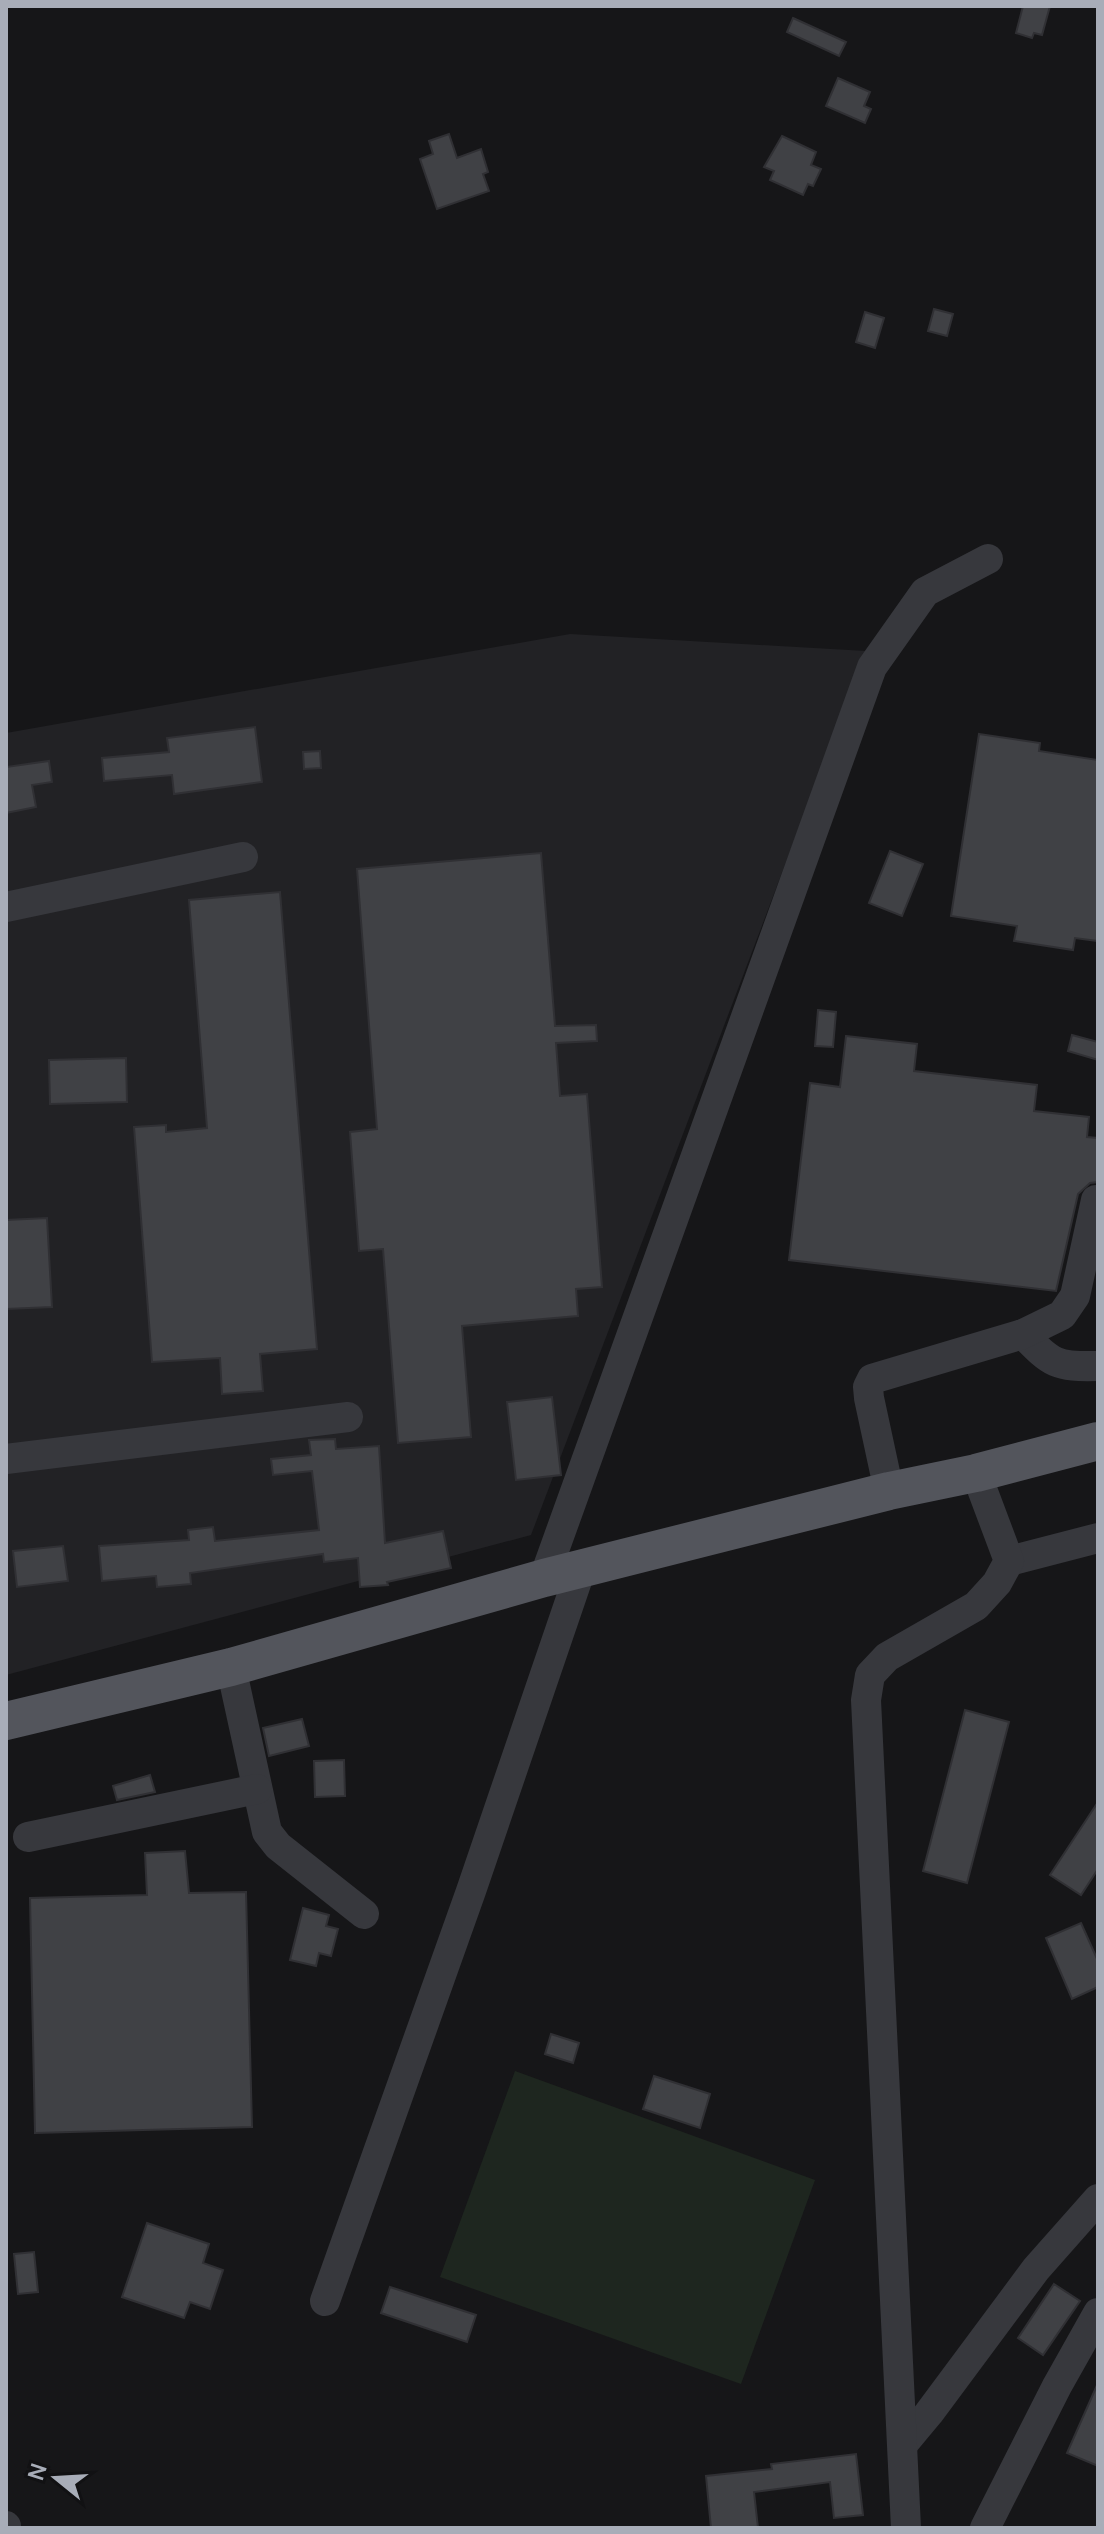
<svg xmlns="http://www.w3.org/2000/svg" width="1104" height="2534" font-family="Manrope,sans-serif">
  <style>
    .built { fill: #222225 }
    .green { fill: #1e261f }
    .building { fill: #404145; stroke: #303034; stroke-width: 2 }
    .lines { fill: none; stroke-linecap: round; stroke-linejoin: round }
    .minor { stroke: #37383d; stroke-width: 30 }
    .major { stroke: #53555c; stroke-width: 38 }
  </style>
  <rect width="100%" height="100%" fill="#161618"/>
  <!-- built -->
  <path class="built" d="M 570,634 L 866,651 L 531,1535 L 6,1675 L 6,733 Z"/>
  <!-- green -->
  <path class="green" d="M 515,2071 L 815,2180 L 741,2384 L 440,2277 Z"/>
  <!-- building -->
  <g class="building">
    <path d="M 1023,6 L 1050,6 L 1042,35 L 1034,33 L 1032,38 L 1016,33 Z"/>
    <path d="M 793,18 L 846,42 L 839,56 L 787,32 Z"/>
    <path d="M 838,78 L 870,92 L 864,106 L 871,109 L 865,123 L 826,106 Z"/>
    <path d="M 449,134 L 457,158 L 481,149 L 488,172 L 483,174 L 489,191 L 437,209 L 420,159 L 433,154 L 429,141 Z"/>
    <path d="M 782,136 L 816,152 L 811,165 L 821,169 L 813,186 L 808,184 L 803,195 L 770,180 L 774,171 L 764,167 Z"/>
    <path d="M 934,309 L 953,314 L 947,336 L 928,331 Z"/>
    <path d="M 865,312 L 884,318 L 875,348 L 856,342 Z"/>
    <path d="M 255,727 L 262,782 L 174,794 L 172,775 L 104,781 L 102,758 L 169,752 L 167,738 Z"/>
    <path d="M 979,734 L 1040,743 L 1039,751 L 1098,760 L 1098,941 L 1075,938 L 1073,950 L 1014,941 L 1017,926 L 951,916 Z"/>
    <path d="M 320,751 L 321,768 L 304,769 L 303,752 Z"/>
    <path d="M 49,761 L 52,782 L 32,785 L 36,807 L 6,813 L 6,767 Z"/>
    <path d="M 890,851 L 923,864 L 902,916 L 869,903 Z"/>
    <path d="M 541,853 L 555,1026 L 596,1025 L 597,1041 L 556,1043 L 560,1096 L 587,1094 L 602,1287 L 576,1289 L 578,1316 L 462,1326 L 471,1437 L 398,1443 L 383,1249 L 359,1251 L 350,1132 L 377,1129 L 357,869 Z"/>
    <path d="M 280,892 L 317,1349 L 260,1354 L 263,1391 L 222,1394 L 220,1358 L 152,1362 L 134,1127 L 166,1125 L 166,1132 L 207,1128 L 189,900 Z"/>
    <path d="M 818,1010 L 836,1012 L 833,1047 L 815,1046 Z"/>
    <path d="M 1072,1035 L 1098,1042 L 1098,1060 L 1068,1051 Z"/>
    <path d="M 846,1036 L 917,1044 L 914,1071 L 1037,1085 L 1034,1111 L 1089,1117 L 1087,1137 L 1098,1138 L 1098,1182 L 1090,1183 L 1078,1194 L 1056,1291 L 789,1260 L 810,1083 L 840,1087 Z"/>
    <path d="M 126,1058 L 127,1102 L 50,1104 L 49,1060 Z"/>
    <path d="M 47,1218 L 52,1307 L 6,1309 L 6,1220 Z"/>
    <path d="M 552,1397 L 561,1475 L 516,1480 L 507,1402 Z"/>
    <path d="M 335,1439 L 336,1449 L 379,1446 L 385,1543 L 443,1531 L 451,1568 L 387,1582 L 388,1585 L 360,1587 L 358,1558 L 324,1562 L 323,1554 L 190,1573 L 191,1584 L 157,1587 L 156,1576 L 102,1581 L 99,1546 L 189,1540 L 188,1530 L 213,1527 L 215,1541 L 319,1530 L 312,1471 L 273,1475 L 271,1459 L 311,1455 L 309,1440 Z"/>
    <path d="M 63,1546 L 68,1581 L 17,1587 L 13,1551 Z"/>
    <path d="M 965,1710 L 1009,1722 L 967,1883 L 923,1871 Z"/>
    <path d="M 302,1719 L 309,1746 L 269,1756 L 263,1728 Z"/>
    <path d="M 344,1760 L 345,1796 L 315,1797 L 314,1761 Z"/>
    <path d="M 150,1775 L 155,1792 L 117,1800 L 113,1786 Z"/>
    <path d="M 1098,1802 L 1098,1869 L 1081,1895 L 1050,1875 Z"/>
    <path d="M 185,1851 L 189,1893 L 246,1892 L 252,2127 L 35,2133 L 30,1898 L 147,1895 L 145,1853 Z"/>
    <path d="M 303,1908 L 329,1915 L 326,1926 L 338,1929 L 331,1956 L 319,1953 L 316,1966 L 290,1960 Z"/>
    <path d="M 1081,1923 L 1098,1961 L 1098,1987 L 1072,1999 L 1046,1938 Z"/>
    <path d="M 551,2034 L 579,2043 L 573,2063 L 545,2054 Z"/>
    <path d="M 654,2076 L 710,2094 L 700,2128 L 643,2109 Z"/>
    <path d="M 147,2223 L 209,2244 L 203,2263 L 223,2270 L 210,2309 L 190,2302 L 184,2318 L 122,2297 Z"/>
    <path d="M 34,2252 L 38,2292 L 18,2294 L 14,2254 Z"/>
    <path d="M 1054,2284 L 1080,2301 L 1043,2355 L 1018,2338 Z"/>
    <path d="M 390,2287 L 476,2315 L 467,2342 L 381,2313 Z"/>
    <path d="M 1098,2383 L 1098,2466 L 1067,2453 Z"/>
    <path d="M 856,2454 L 863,2515 L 834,2518 L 830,2482 L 754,2492 L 758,2528 L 711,2528 L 706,2476 L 772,2469 L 771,2464 Z"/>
  </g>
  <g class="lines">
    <!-- minor -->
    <g class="minor">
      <path d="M 6,907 L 243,857"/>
      <path d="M 1023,1334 C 1052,1364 1056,1367 1098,1366"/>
      <path d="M 6,1459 L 348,1417"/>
      <path d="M 889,1491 L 869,1398 L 868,1387 L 872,1379 L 1023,1334 L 1062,1315 L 1075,1296 L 1096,1200"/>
      <path d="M 1009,1561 L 1098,1538"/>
      <path d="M 544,1578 L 872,667 L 925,592 L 988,559"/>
      <path d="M 231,1667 L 267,1832 L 278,1846 L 364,1914"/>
      <path d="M 28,1837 L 257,1789"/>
      <path d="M 325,2301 L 471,1891 L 581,1569"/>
      <path d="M 904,2443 L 929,2413 L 1036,2269 L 1098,2199"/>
      <path d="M 6,2526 L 6,2528"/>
      <path d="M 906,2528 L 866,1700 L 870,1675 L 887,1657 L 976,1606 L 997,1583 L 1009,1561 L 976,1473"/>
      <path d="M 985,2528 L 1057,2386 L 1098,2313"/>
    </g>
    <!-- major -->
    <path class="major" d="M 6,1721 L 231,1667 L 544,1578 L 889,1491 L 976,1473 L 1098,1441"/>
  </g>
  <!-- border -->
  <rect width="1104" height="2534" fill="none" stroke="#a8adb8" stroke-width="16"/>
  <!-- north arrow -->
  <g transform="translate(56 2478) rotate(288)" stroke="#111113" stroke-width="6" paint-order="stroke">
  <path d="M0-6L14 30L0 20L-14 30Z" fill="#a8adb8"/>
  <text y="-12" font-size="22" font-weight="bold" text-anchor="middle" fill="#a8adb8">N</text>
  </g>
</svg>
